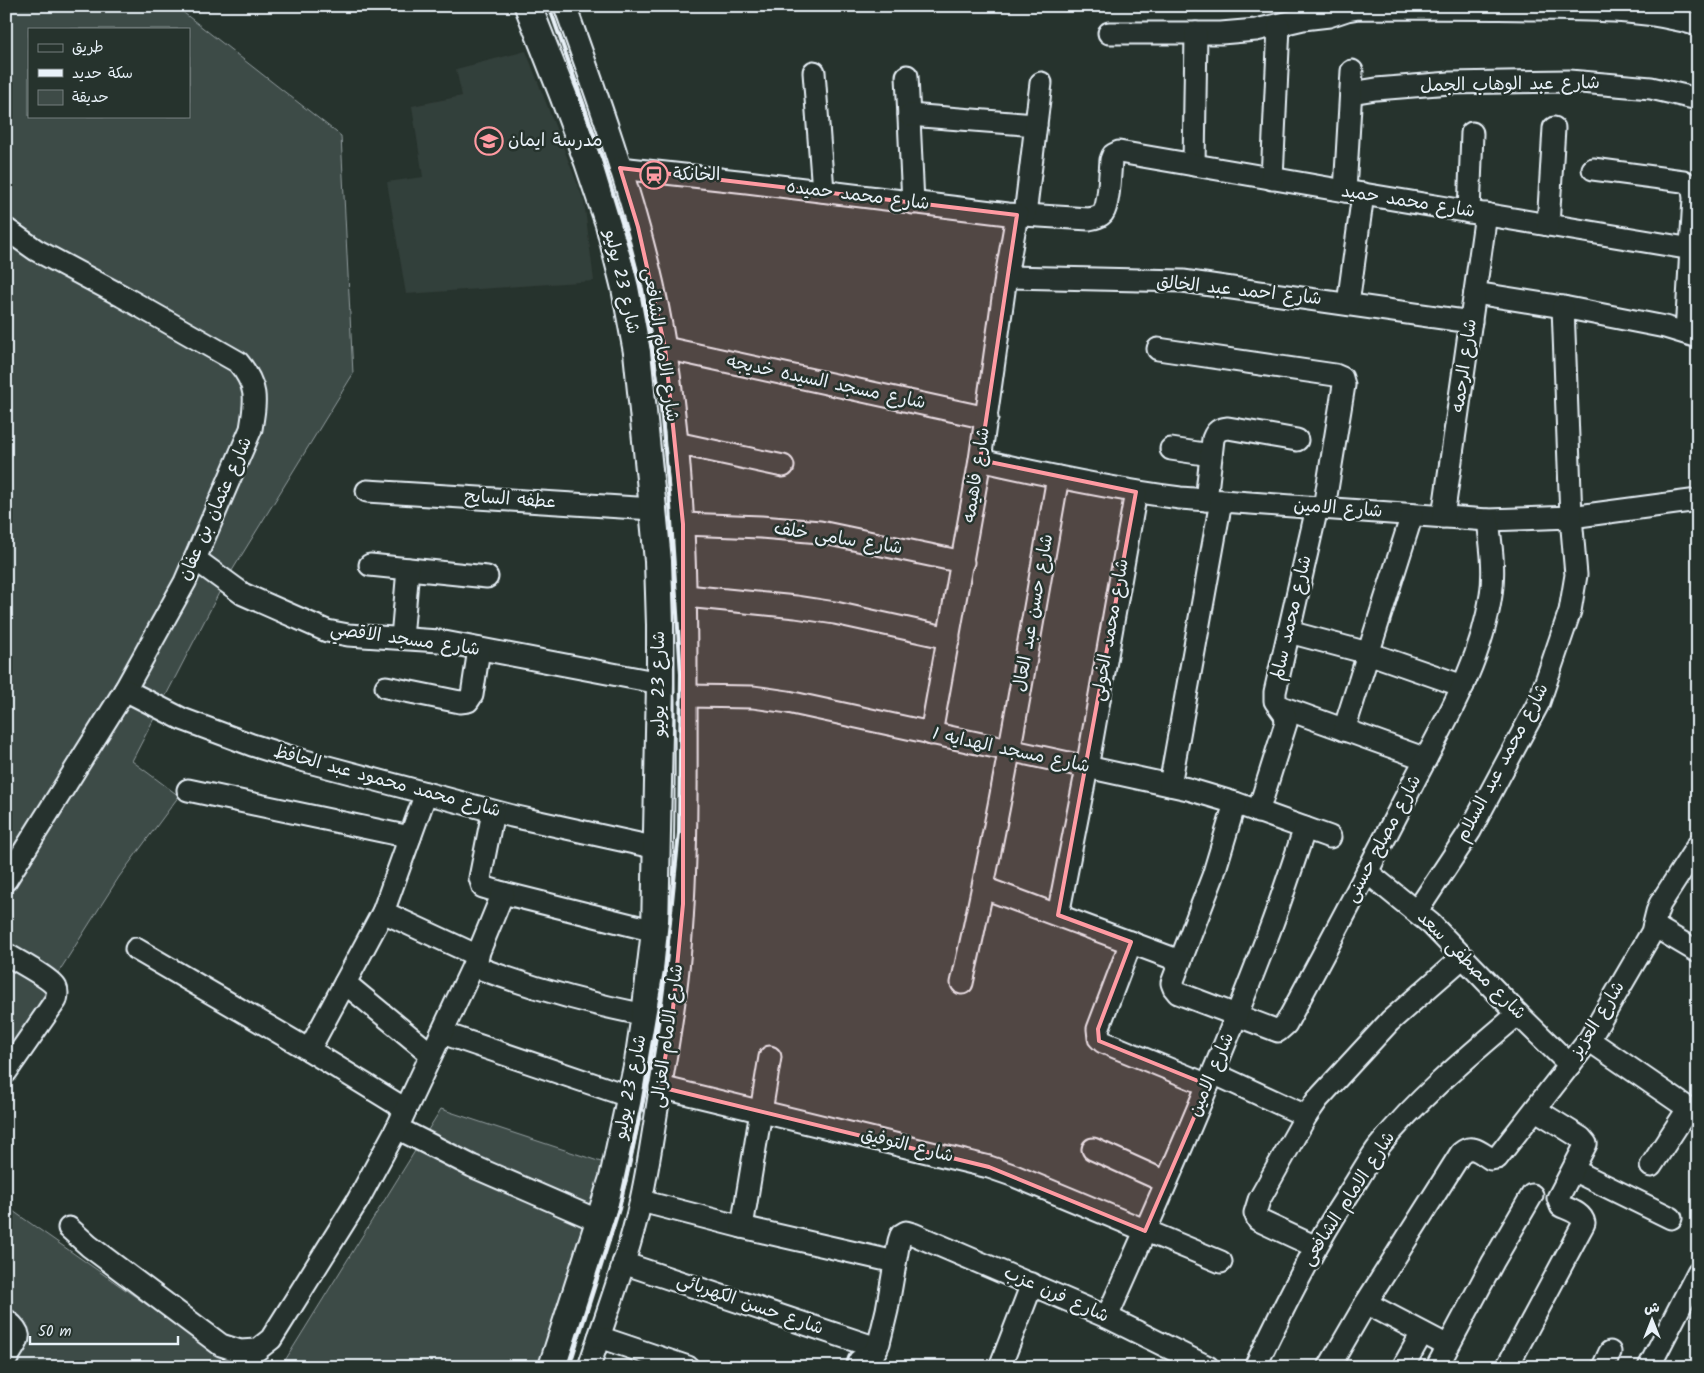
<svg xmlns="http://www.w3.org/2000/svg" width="1704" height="1373" font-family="Kalam,'Playpen Sans Arabic',sans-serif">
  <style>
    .built { fill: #333f3a }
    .green { fill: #3e4b47; stroke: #939ea0; fill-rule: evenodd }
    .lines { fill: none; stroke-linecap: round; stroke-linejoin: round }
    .minor-casing { stroke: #e8f1f8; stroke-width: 25 }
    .tertiary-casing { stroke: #e8f1f8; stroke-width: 30 }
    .minor { stroke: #26332d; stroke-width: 21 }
    .tertiary { stroke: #26332d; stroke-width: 26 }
    .rail { stroke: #e8f1f8; stroke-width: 4 }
    .marked { fill: #ff9aa2; fill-opacity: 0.2; stroke: #ff9aa2; stroke-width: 4; stroke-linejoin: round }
    .labels { text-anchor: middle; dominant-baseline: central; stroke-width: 5; stroke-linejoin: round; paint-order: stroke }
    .street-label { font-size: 18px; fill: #e8f1f8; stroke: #26332d }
    .poi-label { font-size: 18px; fill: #e8f1f8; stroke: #26332d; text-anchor: start }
  </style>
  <rect width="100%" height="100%" fill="#26332d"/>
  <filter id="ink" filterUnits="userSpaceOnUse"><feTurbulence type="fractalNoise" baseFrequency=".02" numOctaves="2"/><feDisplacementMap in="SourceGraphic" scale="10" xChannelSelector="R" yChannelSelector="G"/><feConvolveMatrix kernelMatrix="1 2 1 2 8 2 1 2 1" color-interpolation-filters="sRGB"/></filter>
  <g filter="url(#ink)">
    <!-- built -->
    <path class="built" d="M 526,51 L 584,201 L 594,281 L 406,294 L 387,182 L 423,177 L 412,106 L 462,96 L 456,69 Z"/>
    <!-- green -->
    <g class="green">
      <path d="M 6,6 L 175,6 L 341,136 L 353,374 L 222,587 L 132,761 L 179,796 L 119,877 L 6,1055 ZM 29,29 L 189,29 L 189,116 L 29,116 Z"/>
      <path d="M 441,1109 L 613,1166 L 541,1367 L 281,1367 Z"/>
      <path d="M 6,1128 L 10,1209 L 236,1367 L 6,1367 Z"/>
    </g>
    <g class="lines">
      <!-- minor casing -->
      <g class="minor-casing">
        <g id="minor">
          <path d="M 565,6 C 598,98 631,190 653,285 C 681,412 686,545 686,674 C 686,769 688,865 679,959 C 675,1004 667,1047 660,1090 C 654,1127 649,1164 641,1200 C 628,1257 607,1312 589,1367"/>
          <path d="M 1109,33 L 1221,33 L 1256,30 L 1303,19 L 1329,16 L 1347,10 L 1359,8 C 1419,8 1479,8 1539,9 C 1592,10 1646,9 1698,25"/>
          <path d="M 814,72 L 823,191"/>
          <path d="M 907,76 L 913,203"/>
          <path d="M 1351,93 L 1376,89 L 1450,83 L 1569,81 L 1651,88 L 1698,99"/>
          <path d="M 909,115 L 1036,125"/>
          <path d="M 1194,165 L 1196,33"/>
          <path d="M 620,168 L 747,182 L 1008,214 L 1089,219 C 1094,218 1100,217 1103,213 C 1109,205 1110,171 1111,160 L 1113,155 L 1119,152 L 1345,191 L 1698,250"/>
          <path d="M 1593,169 L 1683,181 C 1692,185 1693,189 1694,198 L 1686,333"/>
          <path d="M 1272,179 L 1279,26"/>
          <path d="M 1345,191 L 1352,71"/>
          <path d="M 1469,212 L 1472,133"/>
          <path d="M 1025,215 L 1041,83"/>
          <path d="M 1548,225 L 1554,128"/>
          <path d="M 6,229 L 36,250 L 122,296 L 238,362 C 258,386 256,399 251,429 L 185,582 L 125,690 L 6,880"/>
          <path d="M 1006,277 L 1183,281 L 1471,322"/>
          <path d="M 1475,293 L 1563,307 L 1665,327 L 1698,337"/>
          <path d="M 1348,304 L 1363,194"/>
          <path d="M 665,348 L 987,418"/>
          <path d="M 1158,349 L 1335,375 L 1342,378 L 1344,385 L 1324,508"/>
          <path d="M 676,443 L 783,466"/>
          <path d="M 1171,449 L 1211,455"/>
          <path d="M 980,460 C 1046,475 1112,489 1180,498 L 1488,520 L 1571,517 L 1698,500"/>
          <path d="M 367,491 L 653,509"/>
          <path d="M 1206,500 L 1213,439 C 1216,431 1219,429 1228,428 L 1297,440"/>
          <path d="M 1443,517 L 1486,214"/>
          <path d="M 683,524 L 761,527 L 820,532 L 963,562"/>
          <path d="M 195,559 L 243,594 L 327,631 L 348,635 L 439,641 L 660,683"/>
          <path d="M 370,565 L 487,577"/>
          <path d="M 686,596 L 796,607 L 835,613 L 949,638"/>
          <path d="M 1289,632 L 1368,653 L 1463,686"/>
          <path d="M 402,638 L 408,569"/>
          <path d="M 386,687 L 460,702 L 468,701 L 472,695 L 479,649"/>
          <path d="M 125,690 L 182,719 L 252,745 L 294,758 L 512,816 L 657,848"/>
          <path d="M 686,696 L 753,697 L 788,702 L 1188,789 L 1235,803 L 1330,837"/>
          <path d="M 1281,707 L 1426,759"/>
          <path d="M 1344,730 L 1412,515"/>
          <path d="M 931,734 L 980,460 L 1006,277 L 1017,215"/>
          <path d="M 1170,785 L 1221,501"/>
          <path d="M 188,790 L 410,837"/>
          <path d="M 1235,803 L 1213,876 L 1172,983 L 1174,988 L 1178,993 L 1278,1031 L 1286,1024 C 1329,944 1372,864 1413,783 C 1444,723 1481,664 1491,595 C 1495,570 1491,545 1488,520"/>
          <path d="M 493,812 L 480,878 L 483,887 L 503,893 L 655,931"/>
          <path d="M 1258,812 L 1286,723 L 1285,715 L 1275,701 L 1275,692 L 1317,508"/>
          <path d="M 1367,872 L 1431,924 L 1518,1014 L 1570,1065"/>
          <path d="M 984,888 L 1180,961"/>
          <path d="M 1417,911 L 1470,831 L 1539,702 L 1570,611 L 1576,575 L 1571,517 L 1563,307"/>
          <path d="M 383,912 L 478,956"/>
          <path d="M 1058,915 L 1087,768 L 1136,492"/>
          <path d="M 1654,926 L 1698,952"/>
          <path d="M 1131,942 L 1098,1029 L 1099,1038 L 1103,1042 L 1208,1085"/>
          <path d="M 136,949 L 309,1050 L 405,1109"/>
          <path d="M 6,954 C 16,960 52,979 56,988 C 58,992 57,996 56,1000 L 6,1072"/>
          <path d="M 473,966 C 529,987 586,1003 645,1015"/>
          <path d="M 345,983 L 431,1054"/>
          <path d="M 962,983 C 1000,816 1028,646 1058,477"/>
          <path d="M 442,1033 L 631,1097"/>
          <path d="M 1589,1040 L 1698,1115"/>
          <path d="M 309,1050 L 383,912 L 426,793"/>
          <path d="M 1213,1073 L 1306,1116"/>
          <path d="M 660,1087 L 989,1167 L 1012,1175 L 1221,1262"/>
          <path d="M 397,1128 L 472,1166 L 599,1221"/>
          <path d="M 1093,1149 L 1166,1182"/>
          <path d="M 1651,1166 L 1688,1109"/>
          <path d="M 1573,1170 L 1671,1218"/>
          <path d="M 641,1201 L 742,1227 L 895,1262"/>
          <path d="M 742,1227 L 770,1057"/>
          <path d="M 69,1228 L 89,1246 L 221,1345 L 240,1351 L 257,1350 L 271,1339 L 358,1200 L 397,1128 L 473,966 L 503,893"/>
          <path d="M 1316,1247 L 1258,1220 L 1255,1213 L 1259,1200 L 1306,1116 L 1318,1099 L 1390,1021 L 1463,957"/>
          <path d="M 623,1263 L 877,1348"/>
          <path d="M 1366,1303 L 1448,1346"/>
          <path d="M 1107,1317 C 1164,1190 1220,1062 1269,932 C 1282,898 1293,863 1305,828"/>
          <path d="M 6,1320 C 27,1336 17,1340 6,1360"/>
          <path d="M 599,1337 L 688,1367"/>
          <path d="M 857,1367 L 859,1361 L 874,1353 L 879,1343 L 887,1310 L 899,1241 L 901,1235 L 906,1232 L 913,1234 L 1107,1317 L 1208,1367"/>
          <path d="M 1000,1367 L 1032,1284"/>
          <path d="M 1255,1367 C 1284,1306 1314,1246 1351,1190 C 1361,1175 1369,1159 1380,1145 C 1420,1096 1470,1055 1518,1014"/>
          <path d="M 1329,1367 L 1366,1303 L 1461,1153 C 1472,1143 1481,1153 1491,1159 L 1497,1158 L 1589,1040 L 1652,932 L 1657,912 L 1660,904 L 1698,845"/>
          <path d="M 1403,1367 L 1422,1333"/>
          <path d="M 1437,1367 L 1493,1262 L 1532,1195"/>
          <path d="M 1507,1367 L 1584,1223 C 1582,1213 1570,1210 1561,1206 L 1558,1198 L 1586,1144 L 1581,1138 L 1536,1110"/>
          <path d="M 1603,1367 L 1610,1352"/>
          <path d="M 1649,1367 L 1698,1272"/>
        </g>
      </g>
      <!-- tertiary casing -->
      <g class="tertiary-casing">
        <path id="tertiary" d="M 528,6 L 563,95 L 588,162 L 609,224 L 625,288 L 637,352 L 653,509 L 658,561 L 660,625 L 660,683 L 655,931 L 645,1015 L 638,1062 L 613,1178 L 552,1367"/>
      </g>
      <!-- minor -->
      <use href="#minor" class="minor"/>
      <!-- tertiary -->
      <use href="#tertiary" class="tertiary"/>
      <!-- rail -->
      <path class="rail" d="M 549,6 L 603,160 L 642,289 L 660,397 L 670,505 L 681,674 L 679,833 L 665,970 L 642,1104 L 619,1209 L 569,1367"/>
    </g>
  </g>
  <!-- marked area -->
  <path class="marked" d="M 620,168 L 1017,215 L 980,460 L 1136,492 L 1058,915 L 1131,942 L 1098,1029 L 1099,1041 L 1208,1085 L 1145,1231 L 989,1167 L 660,1087 L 672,1019 L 683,904 L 683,524 L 665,348 L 638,227 Z"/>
  <!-- icons -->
  <defs>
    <g id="school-ring" transform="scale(1.4375)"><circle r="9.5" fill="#26332d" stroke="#ff9aa2" stroke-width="1.5"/><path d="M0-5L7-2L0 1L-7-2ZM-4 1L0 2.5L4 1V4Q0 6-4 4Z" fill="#ff9aa2"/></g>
    <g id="station-ring" transform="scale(1.4375)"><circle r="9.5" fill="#26332d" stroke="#ff9aa2" stroke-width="1.5"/><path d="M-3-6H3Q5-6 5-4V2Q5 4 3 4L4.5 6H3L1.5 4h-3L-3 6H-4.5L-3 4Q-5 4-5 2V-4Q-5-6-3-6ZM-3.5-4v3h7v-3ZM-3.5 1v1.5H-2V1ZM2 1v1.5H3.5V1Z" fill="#ff9aa2"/></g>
  </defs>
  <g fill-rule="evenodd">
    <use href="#school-ring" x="489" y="141"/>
    <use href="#station-ring" x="654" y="175"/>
  </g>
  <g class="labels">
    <!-- street labels -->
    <g class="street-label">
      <text transform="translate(1510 85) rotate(-1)">شارع عبد الوهاب الجمل</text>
      <text transform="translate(858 196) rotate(7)">شارع محمد حميده</text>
      <text transform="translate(1408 202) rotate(9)">شارع محمد حميد</text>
      <text transform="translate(621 282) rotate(77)">شارع 23 يوليو</text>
      <text transform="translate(1239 291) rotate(6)">شارع احمد عبد الخالق</text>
      <text transform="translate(660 345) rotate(81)">شارع الامام الشافعى</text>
      <text transform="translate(1465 366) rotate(-82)">شارع الرحمه</text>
      <text transform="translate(826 383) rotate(12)">شارع مسجد السيده خديجه</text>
      <text transform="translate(977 475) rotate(-81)">شارع فاهيمه</text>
      <text transform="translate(510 500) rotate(4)">عطفه السايح</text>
      <text transform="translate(216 509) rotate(-66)">شارع عثمان بن عفان</text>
      <text transform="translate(1338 509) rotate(4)">شارع الامين</text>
      <text transform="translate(838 539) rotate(9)">شارع سامى خلف</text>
      <text transform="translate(1034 613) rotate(-80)">شارع حسن عبد العال</text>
      <text transform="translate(1292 618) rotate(-77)">شارع محمد سالم</text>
      <text transform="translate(1111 630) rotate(-80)">شارع محمد الخولى</text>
      <text transform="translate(405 640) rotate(8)">شارع مسجد الاقصي</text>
      <text transform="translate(659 684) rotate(-90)">شارع 23 يوليو</text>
      <text transform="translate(1011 751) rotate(12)">شارع مسجد الهدايه 1</text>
      <text transform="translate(1503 763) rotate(-62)">شارع محمد عبد السلام</text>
      <text transform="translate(387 782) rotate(15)">شارع محمد محمود عبد الحافظ</text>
      <text transform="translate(1384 839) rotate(-62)">شارع مصلح حسنى</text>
      <text transform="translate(1471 966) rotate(45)">شارع مصطفى سعد</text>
      <text transform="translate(1598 1020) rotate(-58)">شارع العزيز</text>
      <text transform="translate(668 1036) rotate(-82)">شارع الامام الغزالى</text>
      <text transform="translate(1212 1075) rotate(-67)">شارع الامين</text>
      <text transform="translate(631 1087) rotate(-79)">شارع 23 يوليو</text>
      <text transform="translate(907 1146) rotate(14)">شارع التوفيق</text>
      <text transform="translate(1349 1199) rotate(-57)">شارع الامام الشافعى</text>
      <text transform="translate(1056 1295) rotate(24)">شارع فرن عزب</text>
      <text transform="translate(750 1305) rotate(19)">شارع حسن الكهربائى</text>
    </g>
    <!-- poi labels -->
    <g class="poi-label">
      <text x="508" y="141">مدرسة ايمان</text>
      <text x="673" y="175">الخانكة</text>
    </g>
  </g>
  <!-- margin -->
  <rect width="1704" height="1373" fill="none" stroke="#26332d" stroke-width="25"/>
  <rect x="12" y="12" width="1679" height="1348" fill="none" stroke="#e8f1f8" stroke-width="2" filter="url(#ink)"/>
  <!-- legend -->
  <rect x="28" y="28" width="162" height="90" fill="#26332d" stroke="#747f7e"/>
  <rect x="38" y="44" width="25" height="8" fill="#26332d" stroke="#747f7e"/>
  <text x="72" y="52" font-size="15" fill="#e8f1f8">طريق</text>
  <rect x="38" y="69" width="25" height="8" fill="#e8f1f8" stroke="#747f7e"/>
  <text x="72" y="78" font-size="15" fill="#e8f1f8">سكة حديد</text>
  <rect x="38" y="90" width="25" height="15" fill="#3e4b47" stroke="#747f7e"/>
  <text x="72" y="102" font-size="15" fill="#e8f1f8">حديقة</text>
  <!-- north arrow -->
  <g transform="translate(1652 1320)" stroke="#26332d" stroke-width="4" paint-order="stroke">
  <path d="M0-4L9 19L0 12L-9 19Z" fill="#e8f1f8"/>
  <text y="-8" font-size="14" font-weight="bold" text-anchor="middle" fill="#e8f1f8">ش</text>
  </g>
  <!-- scale -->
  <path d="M30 1336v8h148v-8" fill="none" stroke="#e8f1f8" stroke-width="2.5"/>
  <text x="38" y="1336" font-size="15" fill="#e8f1f8" stroke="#26332d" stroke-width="4" paint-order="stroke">50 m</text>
</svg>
